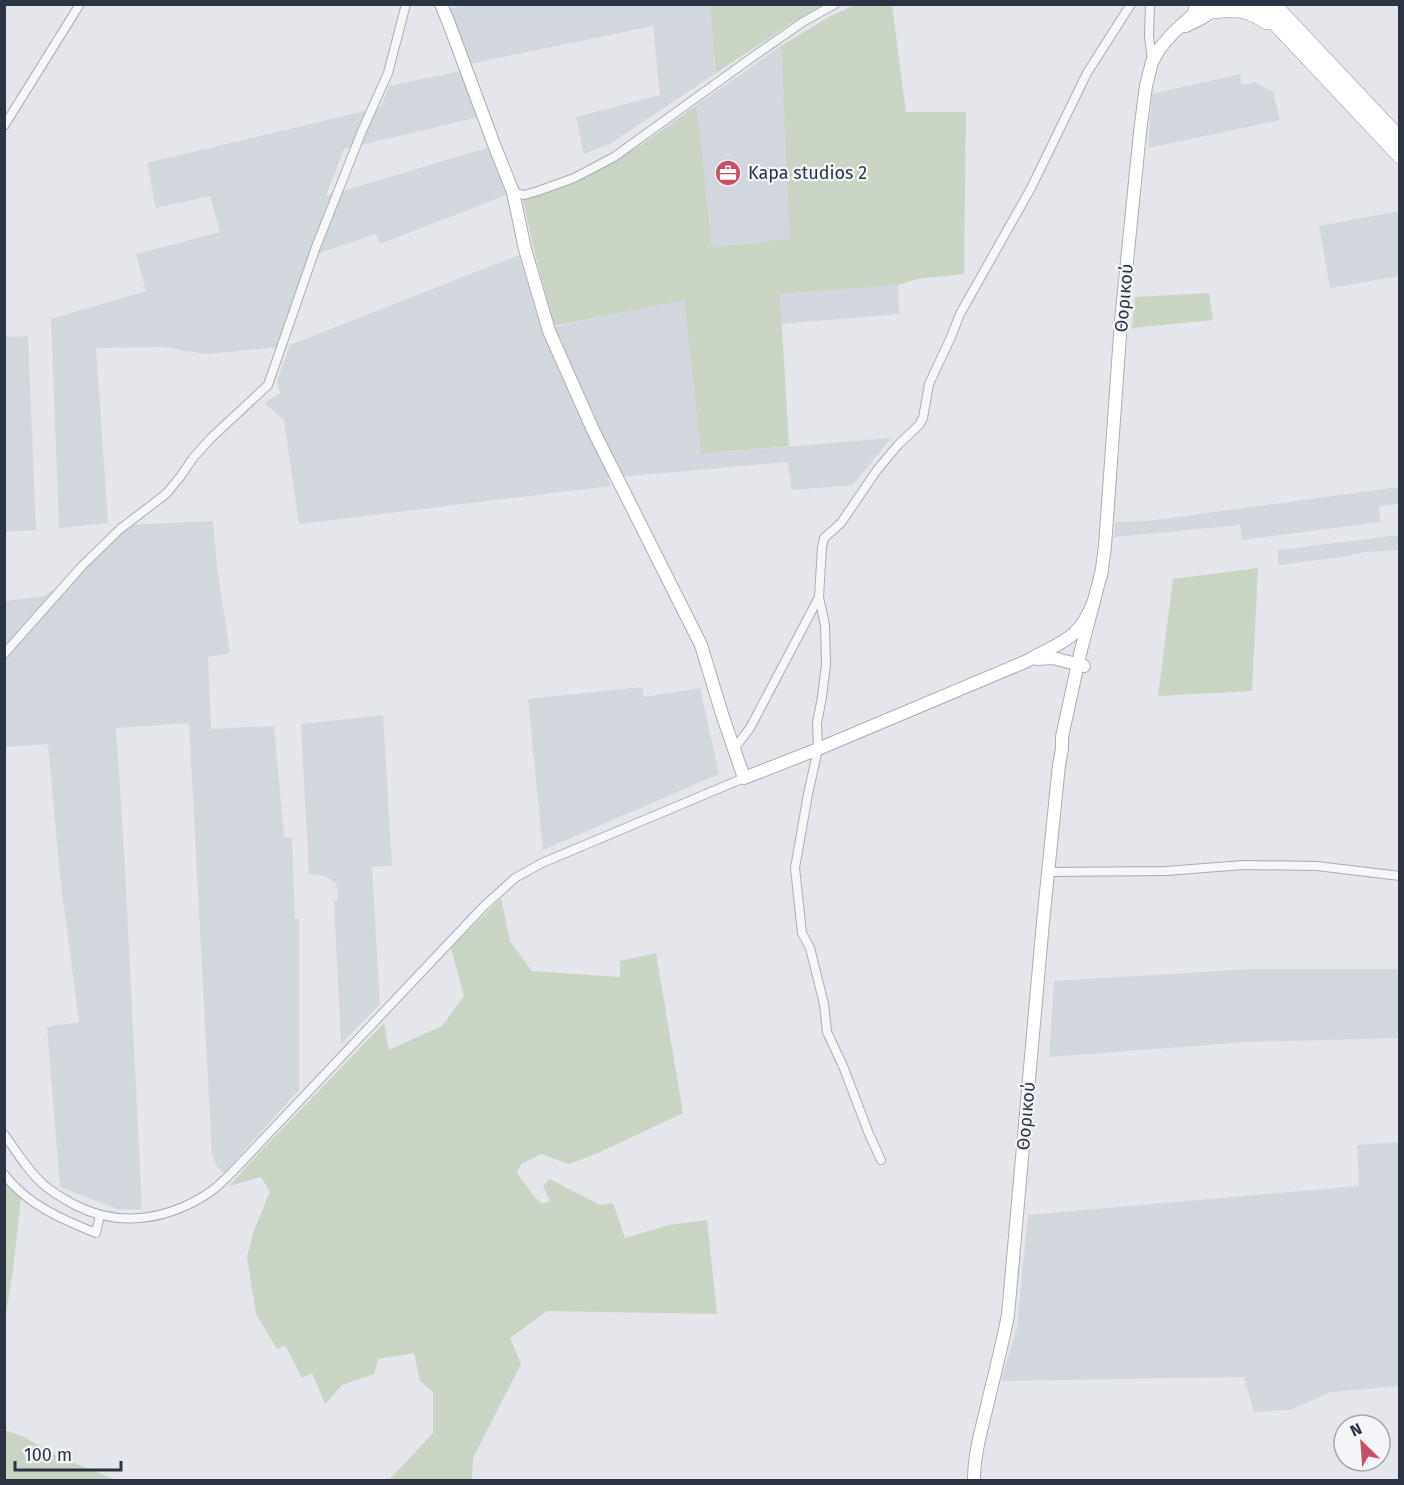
<svg xmlns="http://www.w3.org/2000/svg" width="1404" height="1485" font-family="'Fira Sans',sans-serif">
  <style>
    .built { fill: #d2d6dd }
    .green { fill: #c9d4c5 }
    .lines { fill: none; stroke-linecap: round; stroke-linejoin: round }
    .street-casing { stroke: #a9adb5; stroke-width: 10 }
    .secondary-casing { stroke: #a9adb5; stroke-width: 14 }
    .highway-casing { stroke: #8c94a1; stroke-width: 16 }
    .street { stroke: #f6f7f9; stroke-width: 8 }
    .secondary { stroke: #fff; stroke-width: 12 }
    .highway { stroke: #fff; stroke-width: 15 }
    .labels { text-anchor: middle; dominant-baseline: central; stroke-width: 4.5; stroke-linejoin: round; paint-order: stroke }
    .poi-label { font-size: 18px; fill: #2c3443; stroke: #f3f5f8; text-anchor: start }
    .street-label { font-size: 18px; fill: #2c3443; stroke: #f3f5f8 }
  </style>
  <rect width="100%" height="100%" fill="#e4e6eb"/>
  <!-- built -->
  <g class="built">
    <path d="M 471,4 L 710,5 L 716,73 L 610,144 L 584,154 L 576,117 L 660,95 L 653,26 L 469,64 L 446,9 Z"/>
    <path d="M 781,46 L 791,239 L 712,247 L 697,105 Z"/>
    <path d="M 461,71 L 479,117 L 344,149 L 326,196 L 490,147 L 509,194 L 380,244 L 376,234 L 320,253 L 311,249 L 279,347 L 206,354 L 163,347 L 96,348 L 108,523 L 59,528 L 51,319 L 146,291 L 136,254 L 220,232 L 210,196 L 156,208 L 147,163 L 381,107 L 389,86 Z"/>
    <path d="M 1240,74 L 1242,85 L 1254,82 L 1273,92 L 1280,120 L 1148,148 L 1152,94 Z"/>
    <path d="M 1399,211 L 1399,276 L 1330,288 L 1319,226 Z"/>
    <path d="M 519,255 L 541,330 L 684,299 L 701,454 L 891,438 L 853,485 L 792,490 L 788,462 L 607,478 L 611,486 L 299,524 L 284,420 L 264,403 L 280,393 L 277,381 L 290,345 Z"/>
    <path d="M 898,285 L 899,314 L 781,324 L 780,294 Z"/>
    <path d="M 5,336 L 14,337 L 28,336 L 36,530 L 5,532 Z"/>
    <path d="M 1399,487 L 1399,504 L 1379,506 L 1380,522 L 1242,540 L 1240,525 L 1114,537 L 1115,522 L 1148,521 Z"/>
    <path d="M 213,521 L 217,567 L 230,653 L 208,657 L 211,729 L 274,726 L 284,837 L 292,838 L 295,919 L 299,919 L 299,1090 L 224,1173 L 217,1167 L 212,1155 L 189,723 L 116,728 L 125,867 L 142,1210 L 117,1209 L 60,1187 L 47,1027 L 79,1022 L 60,876 L 48,744 L 5,747 L 5,601 L 44,596 L 79,573 L 131,525 Z"/>
    <path d="M 1399,535 L 1399,550 L 1364,552 L 1343,557 L 1278,565 L 1278,550 Z"/>
    <path d="M 642,687 L 644,697 L 700,688 L 719,774 L 543,850 L 528,699 Z"/>
    <path d="M 383,715 L 392,866 L 372,867 L 380,1004 L 341,1044 L 334,901 L 338,901 L 337,888 L 336,883 L 325,876 L 309,874 L 301,724 Z"/>
    <path d="M 1252,969 L 1399,969 L 1399,1038 L 1247,1042 L 1049,1057 L 1054,981 Z"/>
    <path d="M 1399,1142 L 1399,1386 L 1331,1392 L 1290,1410 L 1254,1412 L 1244,1377 L 1001,1381 L 1017,1328 L 1028,1215 L 1359,1186 L 1357,1145 Z"/>
  </g>
  <!-- green -->
  <g class="green">
    <path d="M 710,5 L 710,4 L 825,5 L 793,22 L 716,73 Z"/>
    <path d="M 854,5 L 892,5 L 906,112 L 966,112 L 964,274 L 917,279 L 898,285 L 780,294 L 789,446 L 701,454 L 684,300 L 554,326 L 534,250 L 523,200 L 566,186 L 641,145 L 697,105 L 712,247 L 790,239 L 781,46 L 829,17 Z"/>
    <path d="M 1209,293 L 1213,320 L 1132,328 L 1135,297 Z"/>
    <path d="M 1258,568 L 1252,691 L 1158,696 L 1173,579 Z"/>
    <path d="M 501,898 L 510,941 L 532,971 L 620,977 L 620,961 L 656,953 L 683,1113 L 598,1153 L 569,1164 L 541,1154 L 521,1164 L 517,1173 L 533,1195 L 542,1204 L 550,1201 L 543,1186 L 550,1179 L 600,1205 L 613,1203 L 625,1238 L 669,1225 L 707,1220 L 717,1314 L 547,1311 L 510,1338 L 521,1364 L 473,1458 L 472,1480 L 389,1480 L 433,1433 L 433,1392 L 420,1381 L 414,1353 L 378,1359 L 374,1374 L 342,1385 L 325,1404 L 312,1373 L 302,1378 L 285,1345 L 277,1349 L 256,1314 L 247,1257 L 254,1230 L 270,1192 L 261,1177 L 229,1186 L 260,1152 L 384,1023 L 389,1050 L 442,1026 L 464,996 L 451,948 Z"/>
    <path d="M 5,1182 L 21,1198 L 13,1270 L 5,1321 Z"/>
    <path d="M 4,1430 L 22,1436 L 59,1457 L 116,1480 L 5,1480 Z"/>
  </g>
  <g class="lines">
    <!-- street casing -->
    <g class="street-casing">
      <g id="street">
        <path d="M 1150,4 L 1149,36 L 1152,62"/>
        <path d="M 4,126 L 80,4"/>
        <path d="M 513,192 L 524,195 L 538,191 L 574,178 L 614,157 L 754,56 L 803,22 L 835,4"/>
        <path d="M 4,654 L 82,566 L 120,529 L 166,494 L 180,477 L 193,458 L 211,438 L 268,385 L 316,247 L 362,131 L 388,73 L 406,4"/>
        <path d="M 734,749 L 750,728 L 819,597"/>
        <path d="M 1049,872 L 1166,871 L 1243,865 L 1317,866 L 1400,876"/>
        <path d="M 4,1134 C 16,1151 28,1171 44,1185 C 53,1193 64,1199 75,1205 C 119,1228 169,1220 210,1192 C 220,1185 228,1176 237,1167 L 484,906 L 515,878 L 542,863 L 744,778"/>
        <path d="M 881,1160 L 869,1134 L 843,1066 L 827,1032 L 824,1004 L 810,948 L 802,933 L 795,868 L 808,794 L 818,749 L 817,723 L 822,697 L 826,664 L 825,625 L 819,597 L 822,547 L 824,538 L 841,523 L 877,470 L 898,445 L 919,425 L 923,418 L 929,384 L 951,337 L 960,314 L 1031,188 L 1087,73 L 1131,4"/>
        <path d="M 4,1174 C 26,1204 63,1220 96,1233 L 100,1215"/>
      </g>
    </g>
    <!-- secondary casing -->
    <g class="secondary-casing">
      <g id="secondary">
        <path d="M 441,4 L 448,21 L 495,147 L 513,192 L 525,249 L 549,331 L 593,430 L 701,645 L 722,714 L 744,778 L 818,749 L 1027,661 C 1061,641 1078,642 1094,601"/>
        <path d="M 1186,26 L 1202,18 L 1220,6"/>
        <path d="M 1101,576 L 1105,546 L 1121,321 L 1140,132 L 1146,86 L 1152,62 L 1160,48 L 1172,34 L 1203,5"/>
        <path d="M 1037,659 L 1053,658 L 1084,666"/>
        <path d="M 974,1480 C 974,1455 981,1431 987,1406 C 994,1376 1002,1346 1008,1315 L 1043,922 L 1059,765 L 1062,749 L 1062,737 L 1080,654 L 1102,570"/>
      </g>
    </g>
    <!-- highway casing -->
    <g class="highway-casing">
      <g id="highway">
        <path d="M 1257,4 L 1400,156"/>
        <path d="M 1273,4 L 1400,139"/>
        <path d="M 1196,10 L 1200,4"/>
        <path d="M 1213,11 C 1237,8 1246,9 1267,22"/>
      </g>
    </g>
    <!-- street -->
    <use href="#street" class="street"/>
    <!-- secondary -->
    <use href="#secondary" class="secondary"/>
    <!-- highway -->
    <use href="#highway" class="highway"/>
  </g>
  <!-- icons -->
  <defs>
    <g id="office-disc" transform="scale(1.35)"><circle r="9.5" fill="#c95062" stroke="#f3f5f8"/><path d="M-6-3h4V-5.5h4V-3h4V5H-6ZM-1-4.5V-3h2v-1.5ZM-6 0V1H6V0Z" fill="#fff"/></g>
  </defs>
  <g fill-rule="evenodd">
    <use href="#office-disc" x="728" y="173"/>
  </g>
  <g class="labels">
    <!-- poi labels -->
    <g class="poi-label">
      <text x="748" y="173">Kapa studios 2</text>
    </g>
    <!-- street labels -->
    <g class="street-label">
      <text transform="translate(1124 298) rotate(-85)">Θορικού</text>
      <text transform="translate(1026 1116) rotate(-85)">Θορικού</text>
    </g>
  </g>
  <!-- border -->
  <rect width="1404" height="1485" fill="none" stroke="#2c3443" stroke-width="12"/>
  <!-- north arrow -->
  <g transform="translate(1362 1443) rotate(335)"><circle r="28" fill="#f3f5f8" stroke="#a3a8b0" stroke-width="1.5"/>
  <path d="M0-4.5L10 22L0 15L-10 22Z" fill="#c95062"/>
  <text y="-9" font-size="16" font-weight="bold" text-anchor="middle" fill="#2c3443">N</text>
  </g>
  <!-- scale -->
  <path d="M15 1461v9h106v-9" fill="none" stroke="#2c3443" stroke-width="3"/>
  <text x="24" y="1461" font-size="18" fill="#2c3443" stroke="#f3f5f8" stroke-width="4.5" paint-order="stroke">100 m</text>
</svg>
